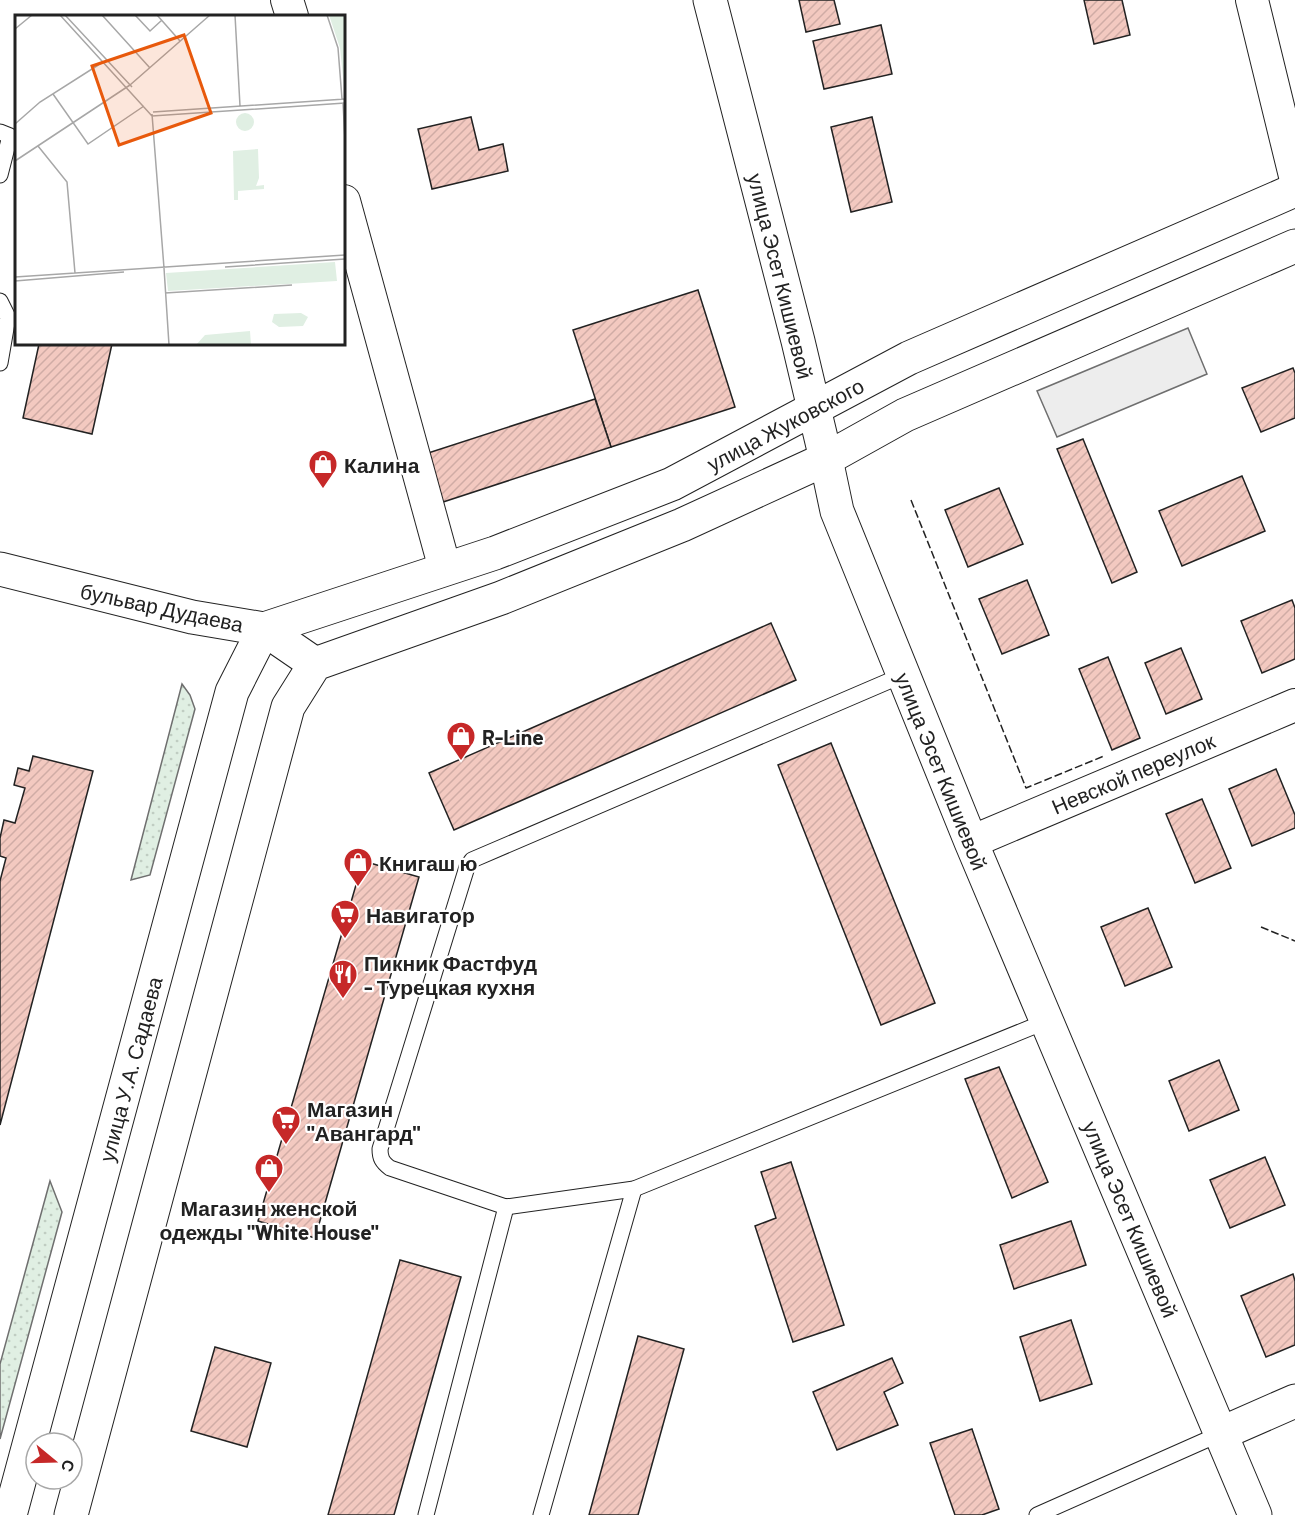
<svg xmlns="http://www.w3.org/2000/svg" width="1295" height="1515" font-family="Barlow,sans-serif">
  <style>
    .grass { fill: url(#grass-dots); stroke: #6f6f6f; stroke-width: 1.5 }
    .parking { fill: #ededed; stroke: #6f6f6f; stroke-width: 1.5 }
    .building { fill: url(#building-hatch); stroke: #222; stroke-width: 1.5 }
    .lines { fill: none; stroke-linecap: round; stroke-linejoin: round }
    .service-casing { stroke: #222; stroke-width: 17 }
    .minor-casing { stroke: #222; stroke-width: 34 }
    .tertiary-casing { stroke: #222; stroke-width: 35 }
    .secondary-casing { stroke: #222; stroke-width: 35 }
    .primary-casing { stroke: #222; stroke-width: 35 }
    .service { stroke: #fff; stroke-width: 15 }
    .minor { stroke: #fff; stroke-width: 32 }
    .tertiary { stroke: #fff; stroke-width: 33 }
    .secondary { stroke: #fff; stroke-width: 33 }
    .primary { stroke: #fff; stroke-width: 33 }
    .fence { stroke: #222; stroke-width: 1.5; stroke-dasharray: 8 3; stroke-linecap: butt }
    .labels { text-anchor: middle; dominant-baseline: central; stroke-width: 4.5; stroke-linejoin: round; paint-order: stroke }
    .street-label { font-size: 21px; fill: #222; stroke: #fff }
    .poi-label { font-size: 21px; font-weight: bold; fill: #222; stroke: #fff; text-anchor: start }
    .inset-road { fill: none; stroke: #a7a7a7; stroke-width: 1.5 }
    .view { fill: #e8590c; fill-opacity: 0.15; stroke: #e8590c; stroke-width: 3 }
    .inset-edge { fill: none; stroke: #222; stroke-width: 3 }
  </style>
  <defs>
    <pattern id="grass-dots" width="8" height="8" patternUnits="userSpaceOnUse" patternTransform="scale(1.5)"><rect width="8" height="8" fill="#e0efe3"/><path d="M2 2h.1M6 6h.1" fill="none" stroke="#c0cdc2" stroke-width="1.8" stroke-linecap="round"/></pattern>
    <pattern id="building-hatch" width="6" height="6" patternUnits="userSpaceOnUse" patternTransform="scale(1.5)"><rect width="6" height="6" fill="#f3c9c0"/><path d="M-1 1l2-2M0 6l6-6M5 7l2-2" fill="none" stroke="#d0aca5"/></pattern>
  </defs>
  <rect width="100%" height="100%" fill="#fff"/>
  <!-- grass -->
  <g class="grass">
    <path d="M 182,684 L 190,695 L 195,709 L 150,875 L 131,880 Z"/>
    <path d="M 50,1181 L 62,1212 L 0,1439 L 0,1364 Z"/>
  </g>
  <!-- parking -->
  <path class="parking" d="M 1188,328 L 1207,374 L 1057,437 L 1037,391 Z"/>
  <!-- building -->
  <g class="building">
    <path d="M 799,0 L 834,0 L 840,24 L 806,32 Z"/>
    <path d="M 1084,0 L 1122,0 L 1130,35 L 1094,44 Z"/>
    <path d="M 881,25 L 892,74 L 824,89 L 813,41 Z"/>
    <path d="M 471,117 L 479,150 L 503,144 L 508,171 L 432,189 L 418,129 Z"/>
    <path d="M 872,117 L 892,202 L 851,212 L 831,127 Z"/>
    <path d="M 698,290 L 735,407 L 611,447 L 573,330 Z"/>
    <path d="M 39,344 L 112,344 L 92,434 L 23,418 Z"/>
    <path d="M 1293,368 L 1295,373 L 1295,418 L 1261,432 L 1242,388 Z"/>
    <path d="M 595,399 L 611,447 L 437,504 L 422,455 Z"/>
    <path d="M 1083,439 L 1137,572 L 1112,583 L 1057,449 Z"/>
    <path d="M 1242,476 L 1265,531 L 1182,566 L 1159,511 Z"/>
    <path d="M 999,488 L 1023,544 L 968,567 L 945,510 Z"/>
    <path d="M 1027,580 L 1049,635 L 1002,654 L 979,599 Z"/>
    <path d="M 1292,600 L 1295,608 L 1295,659 L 1262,673 L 1241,621 Z"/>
    <path d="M 771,623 L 796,680 L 454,830 L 429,773 Z"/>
    <path d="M 1181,648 L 1202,699 L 1166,714 L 1145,663 Z"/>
    <path d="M 1108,657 L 1140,738 L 1112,750 L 1079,669 Z"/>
    <path d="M 831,743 L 935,1003 L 881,1025 L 778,765 Z"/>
    <path d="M 33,756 L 93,771 L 0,1125 L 0,881 L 6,858 L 0,856 L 0,838 L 4,820 L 15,823 L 25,788 L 14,785 L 18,768 L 29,771 Z"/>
    <path d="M 1276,769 L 1295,815 L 1295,828 L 1252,846 L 1229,789 Z"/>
    <path d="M 1202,799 L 1231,868 L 1195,883 L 1166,814 Z"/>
    <path d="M 363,861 L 419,877 L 315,1238 L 258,1221 Z"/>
    <path d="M 1148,908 L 1172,967 L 1125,986 L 1101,927 Z"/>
    <path d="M 1219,1060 L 1239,1110 L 1189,1131 L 1169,1081 Z"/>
    <path d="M 999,1067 L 1048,1182 L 1012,1198 L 965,1079 Z"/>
    <path d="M 1265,1157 L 1285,1205 L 1230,1228 L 1210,1180 Z"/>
    <path d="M 791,1162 L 844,1325 L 793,1342 L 755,1226 L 776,1218 L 761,1172 Z"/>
    <path d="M 1071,1221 L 1086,1265 L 1014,1289 L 1000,1245 Z"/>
    <path d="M 400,1260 L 461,1277 L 394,1515 L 328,1515 Z"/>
    <path d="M 1293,1274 L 1295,1281 L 1295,1345 L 1266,1357 L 1241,1296 Z"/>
    <path d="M 1071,1320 L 1092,1384 L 1040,1401 L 1020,1337 Z"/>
    <path d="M 638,1336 L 684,1349 L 638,1515 L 589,1515 Z"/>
    <path d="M 215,1347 L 271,1363 L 247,1447 L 191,1431 Z"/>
    <path d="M 892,1358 L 903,1383 L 884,1392 L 898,1425 L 837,1450 L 813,1392 Z"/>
    <path d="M 972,1429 L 999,1509 L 982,1515 L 955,1515 L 930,1443 Z"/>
  </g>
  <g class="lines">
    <!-- service casing -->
    <g class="service-casing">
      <g id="service">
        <path d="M 0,132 L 10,136 L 0,175"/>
        <path d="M 0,301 L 8,317 L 0,363"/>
        <path d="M 903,675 L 472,860 L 467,867 L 380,1149 C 380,1158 382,1162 390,1168 L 506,1207 L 634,1189 L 1047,1021"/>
        <path d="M 426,1515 L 506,1207"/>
        <path d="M 541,1515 L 634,1189"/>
        <path d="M 1037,1515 L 1222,1433"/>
      </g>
    </g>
    <!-- minor casing -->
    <g class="minor-casing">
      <g id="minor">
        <path d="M 287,0 L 292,16"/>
        <path d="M 1252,0 L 1295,176"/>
        <path d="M 344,201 L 445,569"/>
        <path d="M 971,842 L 1295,705"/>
      </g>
    </g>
    <!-- tertiary casing -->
    <g class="tertiary-casing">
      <g id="tertiary">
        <path d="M 826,459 L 837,511 L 971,842 L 1255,1515"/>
        <path d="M 1222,1433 L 1295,1401"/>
      </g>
    </g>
    <!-- secondary casing -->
    <g class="secondary-casing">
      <g id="secondary">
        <path d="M 710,0 L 798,341 L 826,459"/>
        <path d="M 0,569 L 192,617 L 264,629 L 315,664"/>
      </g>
    </g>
    <!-- primary casing -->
    <g class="primary-casing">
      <g id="primary">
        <path d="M 10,1515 L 232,692 L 264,629 L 495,553 L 672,484 L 909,358 L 1295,190"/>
        <path d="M 71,1515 L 288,707 L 315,664 L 501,598 L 682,525 L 826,459 L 905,415 L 1295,246"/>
      </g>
    </g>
    <!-- service -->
    <use href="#service" class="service"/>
    <!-- minor -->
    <use href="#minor" class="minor"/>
    <!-- tertiary -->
    <use href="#tertiary" class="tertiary"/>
    <!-- secondary -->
    <use href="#secondary" class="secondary"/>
    <!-- primary -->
    <use href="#primary" class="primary"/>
    <!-- fence -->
    <g class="fence">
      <path d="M 911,500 L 1026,788 L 1104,756"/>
      <path d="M 1261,927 L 1295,941"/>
    </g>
  </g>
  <!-- icons -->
  <defs>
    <g id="shop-pin" transform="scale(1.5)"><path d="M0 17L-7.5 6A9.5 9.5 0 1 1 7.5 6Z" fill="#c62828" stroke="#fff"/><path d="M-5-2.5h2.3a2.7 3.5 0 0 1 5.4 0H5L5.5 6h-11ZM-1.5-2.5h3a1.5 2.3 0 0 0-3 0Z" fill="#fff"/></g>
    <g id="supermarket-pin" transform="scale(1.5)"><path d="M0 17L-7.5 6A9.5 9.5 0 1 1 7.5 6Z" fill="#c62828" stroke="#fff"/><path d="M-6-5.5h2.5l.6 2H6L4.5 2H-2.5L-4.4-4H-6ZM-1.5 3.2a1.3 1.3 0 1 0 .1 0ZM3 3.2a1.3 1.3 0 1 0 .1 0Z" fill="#fff"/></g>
    <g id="restaurant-pin" transform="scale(1.5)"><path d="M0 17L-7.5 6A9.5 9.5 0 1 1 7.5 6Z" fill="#c62828" stroke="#fff"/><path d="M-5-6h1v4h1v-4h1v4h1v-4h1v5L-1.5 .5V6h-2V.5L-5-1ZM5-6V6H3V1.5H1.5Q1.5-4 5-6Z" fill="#fff"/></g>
  </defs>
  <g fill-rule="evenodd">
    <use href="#shop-pin" x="323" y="464"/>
    <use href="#shop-pin" x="461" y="736"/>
    <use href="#shop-pin" x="358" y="862"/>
    <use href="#supermarket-pin" x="345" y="914"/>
    <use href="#restaurant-pin" x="343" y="974"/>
    <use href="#supermarket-pin" x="286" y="1120"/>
    <use href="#shop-pin" x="269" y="1168"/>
  </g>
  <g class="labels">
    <!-- street labels -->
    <g class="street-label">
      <text transform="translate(781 276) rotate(76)">улица Эсет Кишиевой</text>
      <text transform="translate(785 424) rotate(-28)">улица Жуковского</text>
      <text transform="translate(162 607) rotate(12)">бульвар Дудаева</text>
      <text transform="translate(942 771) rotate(68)">улица Эсет Кишиевой</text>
      <text transform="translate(1133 773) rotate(-23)">Невской переулок</text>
      <text transform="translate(130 1069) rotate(-75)">улица У.А. Садаева</text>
      <text transform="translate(1131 1219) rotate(67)">улица Эсет Кишиевой</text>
    </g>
    <!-- poi labels -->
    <g class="poi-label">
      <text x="344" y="464">Калина</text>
      <text x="482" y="736">R-Line</text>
      <text x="379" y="862">Книгаш ю</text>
      <text x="366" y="914">Навигатор</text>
      <text x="364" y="962">Пикник Фастфуд<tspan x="364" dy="24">- Турецкая кухня</tspan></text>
      <text x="307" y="1108">Магазин<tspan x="307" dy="24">"Авангард"</tspan></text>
      <text x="269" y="1207" text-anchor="middle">Магазин женской<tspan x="269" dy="24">одежды "White House"</tspan></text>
    </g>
  </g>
  <!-- overview -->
  <g transform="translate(15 15)">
    <rect width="330" height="330" fill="#fff"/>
    <path d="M 314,0 L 330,0 L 330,81 L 325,33 ZM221 107a9 9 0 1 1 18 0a9 9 0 1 1-18 0ZM 243,134 L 244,163 L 241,171 L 249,170 L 249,174 L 223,176 L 223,185 L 219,185 L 218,136 ZM 320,247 L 322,266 L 153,276 L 151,258 Z" fill="#e0efe3"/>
    <path d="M 286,298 L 293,302 L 288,311 L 264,312 L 257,307 L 259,299 ZM 235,316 L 236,330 L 181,330 L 190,320 Z" fill="#e0efe3"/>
    <path class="inset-road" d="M 45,0 L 137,101 L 330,88M 50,0 L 117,72M 87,0 L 135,53M 120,0 L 135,16 L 147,5M 142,0 L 165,26M 220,0 L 225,91M 312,0 L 323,33 L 327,84M 0,14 L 17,0M 115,70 L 195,0M 38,79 L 73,129 L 129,91M 328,88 L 330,125M 138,97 L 330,84M 137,99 L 149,253M 0,109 L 25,87 L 88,47M 23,131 L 52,167 L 60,258M 0,146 L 115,70M 210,252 L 330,244M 149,253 L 154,330M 0,262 L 330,240M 0,266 L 109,257M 150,278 L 277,270"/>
    <path class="view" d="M 169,20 L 196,98 L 104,130 L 77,51 Z"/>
    <rect width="330" height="330" class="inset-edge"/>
  </g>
  <!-- north arrow -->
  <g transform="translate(54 1461) rotate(109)"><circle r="28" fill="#ffffff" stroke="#a7a7a7" stroke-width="1.5"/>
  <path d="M0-4.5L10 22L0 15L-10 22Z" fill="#c62828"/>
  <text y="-9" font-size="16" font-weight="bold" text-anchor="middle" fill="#222222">С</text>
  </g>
</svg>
